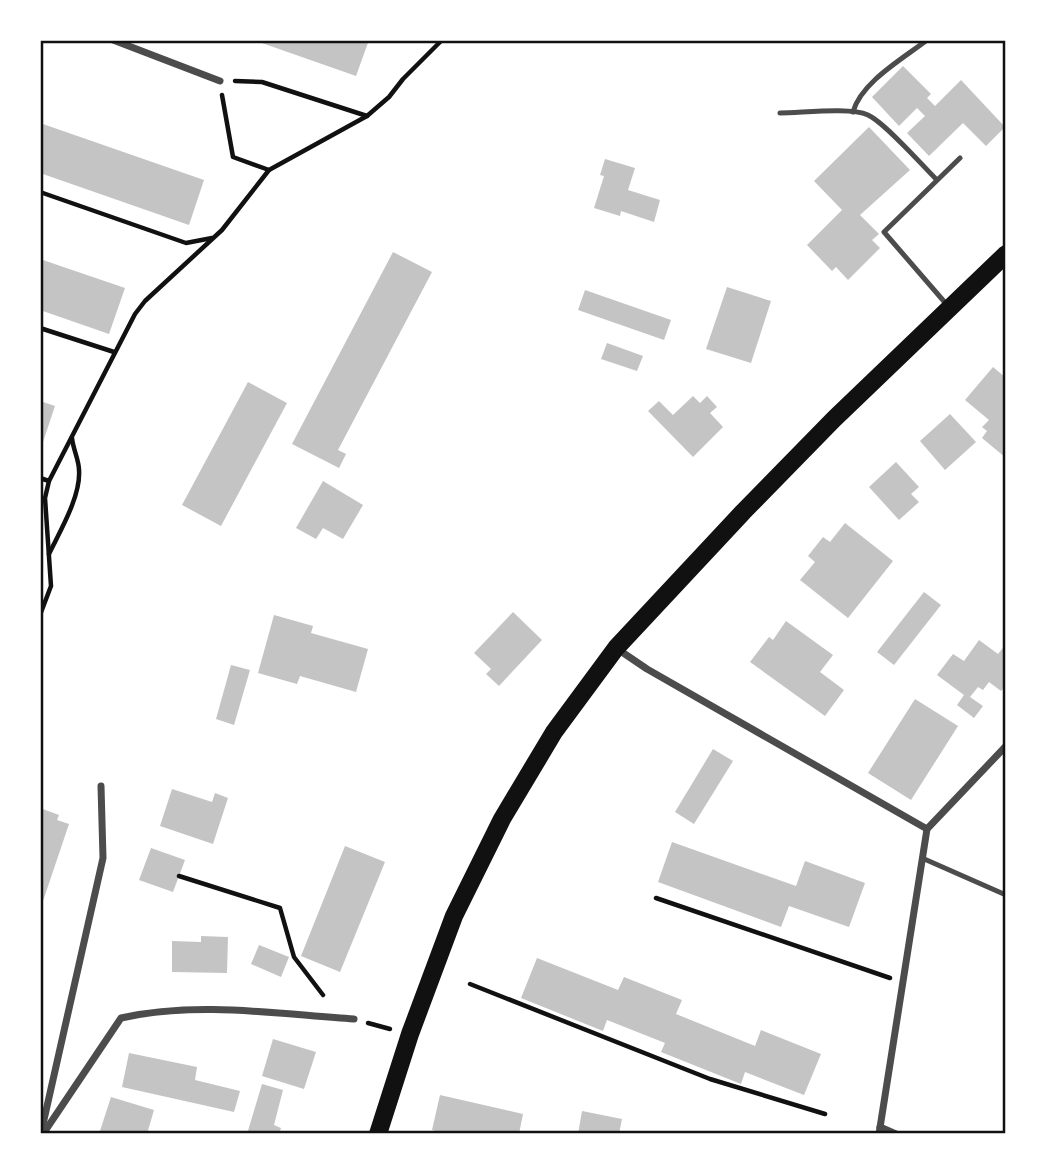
<svg xmlns="http://www.w3.org/2000/svg" width="1046" height="1174" font-family="'Sofia Sans Condensed',sans-serif">
  <style>
    .building { fill: #c4c4c4 }
    .lines { fill: none; stroke-linecap: round; stroke-linejoin: round }
    .path { stroke: #111; stroke-width: 4.5 }
    .service { stroke: #4c4c4c; stroke-width: 5 }
    .minor { stroke: #4c4c4c; stroke-width: 7 }
    .primary { stroke: #111; stroke-width: 18 }
    .neatline { fill: none; stroke: #111; stroke-width: 2.5 }
  </style>
  <rect width="100%" height="100%" fill="#fff"/>
  <!-- building -->
  <g class="building">
    <path d="M 253,40 L 369,40 L 356,76 Z"/>
    <path d="M 903,66 L 931,94 L 927,98 L 935,106 L 961,80 L 1005,127 L 986,146 L 963,123 L 929,156 L 907,133 L 925,116 L 917,108 L 899,126 L 872,97 Z"/>
    <path d="M 40,123 L 204,180 L 189,225 L 40,173 Z"/>
    <path d="M 869,127 L 910,170 L 860,215 L 879,234 L 872,240 L 880,248 L 848,280 L 836,267 L 832,271 L 807,245 L 842,210 L 814,181 Z"/>
    <path d="M 605,159 L 635,168 L 628,190 L 660,200 L 654,222 L 621,211 L 620,216 L 594,208 L 604,176 L 600,175 Z"/>
    <path d="M 393,252 L 432,272 L 338,450 L 346,454 L 339,468 L 292,444 Z"/>
    <path d="M 40,259 L 125,288 L 109,334 L 40,310 Z"/>
    <path d="M 727,287 L 771,301 L 751,363 L 706,349 Z"/>
    <path d="M 585,290 L 671,320 L 664,340 L 578,310 Z"/>
    <path d="M 607,343 L 643,356 L 637,371 L 601,359 Z"/>
    <path d="M 993,367 L 1006,378 L 1006,458 L 982,438 L 987,431 L 982,427 L 989,420 L 965,400 Z"/>
    <path d="M 248,382 L 287,403 L 221,526 L 182,505 Z"/>
    <path d="M 693,396 L 700,403 L 707,396 L 717,407 L 710,413 L 723,427 L 693,457 L 648,411 L 659,401 L 673,415 Z"/>
    <path d="M 40,401 L 55,406 L 41,448 L 40,447 Z"/>
    <path d="M 950,414 L 976,442 L 945,470 L 920,441 Z"/>
    <path d="M 896,462 L 919,487 L 911,494 L 919,502 L 899,520 L 869,487 Z"/>
    <path d="M 323,481 L 363,505 L 343,539 L 323,528 L 316,539 L 296,528 Z"/>
    <path d="M 845,523 L 893,561 L 848,618 L 800,580 L 815,562 L 808,556 L 823,537 L 830,542 Z"/>
    <path d="M 924,592 L 941,605 L 894,665 L 877,652 Z"/>
    <path d="M 513,612 L 542,640 L 499,686 L 486,674 L 491,669 L 474,653 Z"/>
    <path d="M 274,615 L 313,626 L 311,633 L 368,649 L 356,692 L 300,676 L 297,684 L 258,673 Z"/>
    <path d="M 786,621 L 833,655 L 820,672 L 844,690 L 825,716 L 750,662 L 769,637 L 773,640 Z"/>
    <path d="M 979,640 L 998,654 L 1006,644 L 1006,685 L 1001,691 L 989,682 L 983,690 L 978,687 L 970,697 L 983,706 L 974,718 L 957,705 L 964,695 L 937,675 L 953,654 L 964,661 Z"/>
    <path d="M 231,665 L 250,670 L 234,725 L 216,719 Z"/>
    <path d="M 915,699 L 958,726 L 911,800 L 868,773 Z"/>
    <path d="M 713,749 L 733,761 L 694,824 L 675,812 Z"/>
    <path d="M 172,789 L 212,802 L 215,793 L 228,798 L 213,844 L 160,826 Z"/>
    <path d="M 40,808 L 59,815 L 57,820 L 69,824 L 41,907 Z"/>
    <path d="M 672,842 L 796,886 L 805,861 L 865,883 L 849,927 L 789,906 L 781,927 L 658,882 Z"/>
    <path d="M 345,846 L 385,862 L 340,972 L 301,956 Z"/>
    <path d="M 151,848 L 185,860 L 173,892 L 139,880 Z"/>
    <path d="M 201,936 L 228,937 L 227,973 L 172,972 L 172,941 L 201,942 Z"/>
    <path d="M 259,945 L 289,957 L 281,977 L 251,964 Z"/>
    <path d="M 537,958 L 618,990 L 624,977 L 682,1000 L 676,1014 L 755,1046 L 761,1030 L 821,1054 L 804,1095 L 745,1072 L 741,1084 L 661,1052 L 665,1043 L 607,1020 L 603,1031 L 521,998 Z"/>
    <path d="M 273,1039 L 316,1052 L 304,1089 L 262,1076 Z"/>
    <path d="M 129,1053 L 197,1067 L 195,1080 L 240,1091 L 234,1112 L 122,1087 Z"/>
    <path d="M 262,1084 L 283,1090 L 274,1125 L 281,1128 L 279,1134 L 247,1134 Z"/>
    <path d="M 440,1095 L 523,1114 L 519,1134 L 447,1134 L 432,1130 Z"/>
    <path d="M 111,1097 L 154,1110 L 147,1134 L 99,1134 Z"/>
    <path d="M 582,1111 L 622,1119 L 619,1134 L 578,1134 Z"/>
  </g>
  <g class="lines">
    <!-- path -->
    <g class="path">
      <path d="M 235,81 L 262,82 L 367,116"/>
      <path d="M 222,95 L 233,157 L 269,170"/>
      <path d="M 40,192 L 186,243 L 212,238"/>
      <path d="M 40,328 L 114,352"/>
      <path d="M 40,478 L 49,481"/>
      <path d="M 49,554 C 60,531 81,496 79,470 C 79,460 73,449 72,438"/>
      <path d="M 40,615 L 51,586 L 45,498 L 49,481 L 135,314 L 145,301 L 222,230 L 269,170 L 367,116 L 389,97 L 403,79 L 442,40"/>
      <path d="M 179,876 L 280,908 L 294,957 L 323,995"/>
      <path d="M 656,898 L 890,978"/>
      <path d="M 470,984 L 710,1079 L 825,1114"/>
      <path d="M 368,1023 L 390,1029"/>
    </g>
    <!-- service -->
    <g class="service">
      <path d="M 853,112 C 861,82 904,58 927,40"/>
      <path d="M 780,113 C 802,113 850,107 868,115 C 884,122 922,165 936,179"/>
      <path d="M 948,306 L 884,232 L 960,158"/>
      <path d="M 922,858 L 1006,895"/>
    </g>
    <!-- minor -->
    <g class="minor">
      <path d="M 113,40 L 220,81"/>
      <path d="M 616,648 L 647,669 L 927,829"/>
      <path d="M 880,1127 L 896,1134"/>
      <path d="M 41,1133 L 103,858 L 101,786"/>
      <path d="M 43,1134 L 121,1018 C 196,1001 278,1014 354,1019"/>
      <path d="M 879,1134 L 927,829 L 1006,746"/>
    </g>
    <!-- primary -->
    <path class="primary" d="M 378,1134 L 410,1034 L 454,916 L 502,819 L 554,732 L 616,648 L 743,512 L 834,419 L 1006,254"/>
  </g>
  <!-- border -->
  <rect width="1046" height="1174" fill="none" stroke="#ffffff" stroke-width="84"/>
  <rect x="42" y="42" width="962" height="1090" class="neatline"/>
</svg>
